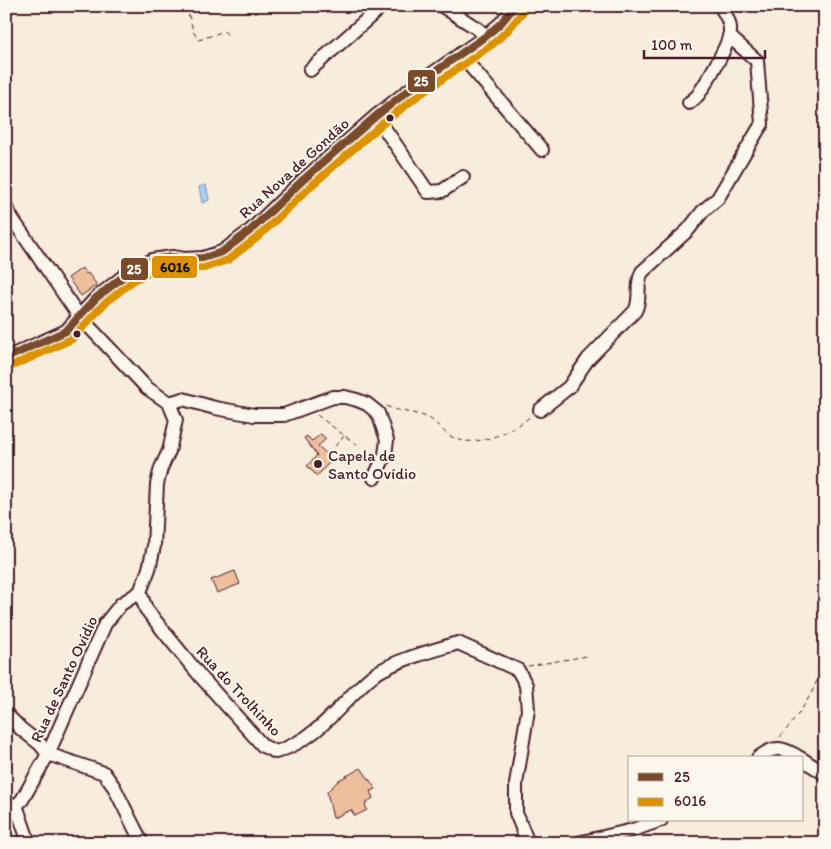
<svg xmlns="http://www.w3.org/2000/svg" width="831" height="849" font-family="Itim,sans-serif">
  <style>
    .water { fill: #a3d1fe; stroke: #7f8aaa }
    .building { fill: #edbf9c; stroke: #4a1f2b }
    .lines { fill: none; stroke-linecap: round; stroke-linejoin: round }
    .minor-casing { stroke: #4a1f2b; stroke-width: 16 }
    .path { stroke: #4a1f2b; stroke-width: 1; stroke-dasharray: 5 4; stroke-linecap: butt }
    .minor { stroke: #fbf7ec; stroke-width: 12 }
    .bus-1-casing { stroke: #fbf7ec; stroke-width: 11 }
    .bus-2-casing { stroke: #fbf7ec; stroke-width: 11 }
    .bus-1 { stroke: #7a4b2a; stroke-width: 8 }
    .bus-2 { stroke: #dd9206; stroke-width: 8 }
    .bus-dot { fill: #4a1f2b; stroke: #fbf7ec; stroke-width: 2 }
    .labels { text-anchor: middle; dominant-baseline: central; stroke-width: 4; stroke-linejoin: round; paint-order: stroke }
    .street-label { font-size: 16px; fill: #4a1f2b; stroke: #fbf7ec }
    .poi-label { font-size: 16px; fill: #4a1f2b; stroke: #fbf7ec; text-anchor: start }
    .line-badge { stroke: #fbf7ec; stroke-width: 2 }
    .badge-label { font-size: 14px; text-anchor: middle; font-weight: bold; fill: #fff }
    .pale-badge-label { font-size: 14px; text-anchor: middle; font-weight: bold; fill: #111 }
  </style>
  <rect width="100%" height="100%" fill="#f8ecdc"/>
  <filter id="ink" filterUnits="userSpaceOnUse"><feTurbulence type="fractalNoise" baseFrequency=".02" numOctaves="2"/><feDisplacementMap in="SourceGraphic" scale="10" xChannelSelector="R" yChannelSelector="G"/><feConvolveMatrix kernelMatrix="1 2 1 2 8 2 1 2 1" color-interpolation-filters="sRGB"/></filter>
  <g filter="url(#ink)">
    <!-- water -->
    <path class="water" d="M 206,185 L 209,200 L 202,203 L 199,187 Z"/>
    <!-- building -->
    <g class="building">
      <path d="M 82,268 L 86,274 L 88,273 L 97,285 L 81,296 L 68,278 Z"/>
      <path d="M 321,434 L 326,439 L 318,446 L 330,457 L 327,460 L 329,463 L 317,476 L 307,466 L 317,455 L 304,438 L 307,436 L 312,441 Z"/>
      <path d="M 235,571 L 240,584 L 217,593 L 211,580 Z"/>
      <path d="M 361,768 L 376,789 L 370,791 L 373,798 L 365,804 L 367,810 L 355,816 L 351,810 L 333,818 L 327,792 L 339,780 Z"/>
    </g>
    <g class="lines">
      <!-- minor casing -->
      <g class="minor-casing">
        <g id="minor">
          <path d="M 442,6 L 478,29 L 486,36"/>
          <path d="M 460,54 L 542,150"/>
          <path d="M 310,70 L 382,6"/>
          <path d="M 689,103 C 692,100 695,99 698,95 C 705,85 730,43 730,32 C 731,23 725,13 720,6"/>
          <path d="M 376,116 L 428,192 L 442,191 L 463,177"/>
          <path d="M 6,207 L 13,220 L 79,316 L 147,388 L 169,403 L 176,420 L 169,451 L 161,468 L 157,484 L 154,546 L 149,569 L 140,592 L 121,604 L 105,624 L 48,754 L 22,800 L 6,814"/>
          <path d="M 6,358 L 66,331 L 96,298 L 129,272 L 152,260 L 172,257 L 184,259 L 203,258 L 222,252 L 251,230 L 303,180 L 376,116 L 409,90 L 486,36 L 501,23 L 515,6"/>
          <path d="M 169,403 L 183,399 L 215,408 L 254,415 L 284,415 L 333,397 L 345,397 L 357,400 L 367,404 L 378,413 L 387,440 L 385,455 L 374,478"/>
          <path d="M 540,410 L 569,387 L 588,359 L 635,311 C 642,298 635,286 642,272 L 688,230 L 703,211 L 718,198 L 758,130 L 762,124 L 757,61 L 729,36"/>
          <path d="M 140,592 L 146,609 L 169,638 L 201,677 L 263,746 L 276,752 C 310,741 328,720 352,695 C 359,688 367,679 375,674 C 398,659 432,651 458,643 L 518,670 L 526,685 L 528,710 L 516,784 L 516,813 L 528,843"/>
          <path d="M 6,714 L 21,729 L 40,744 L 48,754 L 104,773 L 114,787 L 142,843"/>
          <path d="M 758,758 C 774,745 783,747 800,758"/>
          <path d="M 802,759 L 825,774"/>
          <path d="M 16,805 L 29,843"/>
          <path d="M 578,843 L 633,830 L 661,820"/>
        </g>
      </g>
      <!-- path -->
      <g class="path">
        <path d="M 186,6 L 194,33 L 199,40 L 224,31 L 228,35"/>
        <path d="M 386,406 C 399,412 412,412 424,416 C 435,419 442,432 452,437 C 474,450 513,431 531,416"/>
        <path d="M 317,415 L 361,448"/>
        <path d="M 329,453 L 344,436"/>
        <path d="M 528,666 L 587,656"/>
        <path d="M 780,737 C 802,712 820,685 825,651"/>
      </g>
      <!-- minor -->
      <use href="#minor" class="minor"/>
      <!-- bus-1 casing -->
      <g class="bus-1-casing">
        <path id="bus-1" d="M 6,358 L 66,331 L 96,298 L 129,272 L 152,260 L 172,257 L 184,259 L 203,258 L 222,252 L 251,230 L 303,180 L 376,116 L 409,90 L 486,36 L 501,23 L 515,6"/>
      </g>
      <!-- bus-2 casing -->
      <g class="bus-2-casing">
        <path id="bus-2" d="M 10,367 L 72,339 L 103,305 L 134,280 L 155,270 L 172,267 L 183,269 L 204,268 L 228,260 L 258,237 L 310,187 L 382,124 L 415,98 L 493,44 L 508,30 L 523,12"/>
      </g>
      <!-- bus-1 -->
      <use href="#bus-1" class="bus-1"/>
      <!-- bus-2 -->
      <use href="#bus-2" class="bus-2"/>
    </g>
  </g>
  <!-- markers -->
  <g class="bus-dot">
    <circle cx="390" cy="118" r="4.5"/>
    <circle cx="77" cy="334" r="4.5"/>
    <circle cx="318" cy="464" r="5"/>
  </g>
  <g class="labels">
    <!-- street labels -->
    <g class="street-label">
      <text transform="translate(294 168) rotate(-42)">Rua Nova de Gondão</text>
      <text transform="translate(64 679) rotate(-65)">Rua de Santo Ovídio</text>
      <text transform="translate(239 691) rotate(47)">Rua do Trolhinho</text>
    </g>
    <!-- poi labels -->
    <g class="poi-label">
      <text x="328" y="455">Capela de<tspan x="328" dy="18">Santo Ovídio</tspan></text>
    </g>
  </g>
  <g class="line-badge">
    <rect x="407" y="69" width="29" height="24" rx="5" fill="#7a4b2a"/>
    <rect x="151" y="255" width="47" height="24" rx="5" fill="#dd9206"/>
    <rect x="120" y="257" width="29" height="24" rx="5" fill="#7a4b2a"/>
  </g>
  <g class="badge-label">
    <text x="421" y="86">25</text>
    <text x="134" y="274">25</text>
  </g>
  <g class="pale-badge-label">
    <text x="175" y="272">6016</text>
  </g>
  <!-- margin -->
  <rect width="831" height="849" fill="none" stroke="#fbf7ec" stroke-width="25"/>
  <rect x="12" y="12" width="806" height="824" fill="none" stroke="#4a1f2b" stroke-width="2" filter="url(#ink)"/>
  <!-- legend -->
  <rect x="628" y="756" width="175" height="65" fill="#fbf7ec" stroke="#b4a19f"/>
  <rect x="638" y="773" width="25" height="8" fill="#7a4b2a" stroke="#b4a19f"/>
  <text x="674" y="782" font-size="15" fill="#4a1f2b">25</text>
  <rect x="638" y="798" width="25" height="8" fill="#dd9206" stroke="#b4a19f"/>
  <text x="674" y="806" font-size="15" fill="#4a1f2b">6016</text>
  <!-- scale -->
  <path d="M644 50v8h121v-8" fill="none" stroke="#4a1f2b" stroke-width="2.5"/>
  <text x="651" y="50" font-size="15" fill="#4a1f2b" stroke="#fbf7ec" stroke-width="4" paint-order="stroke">100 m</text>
</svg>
